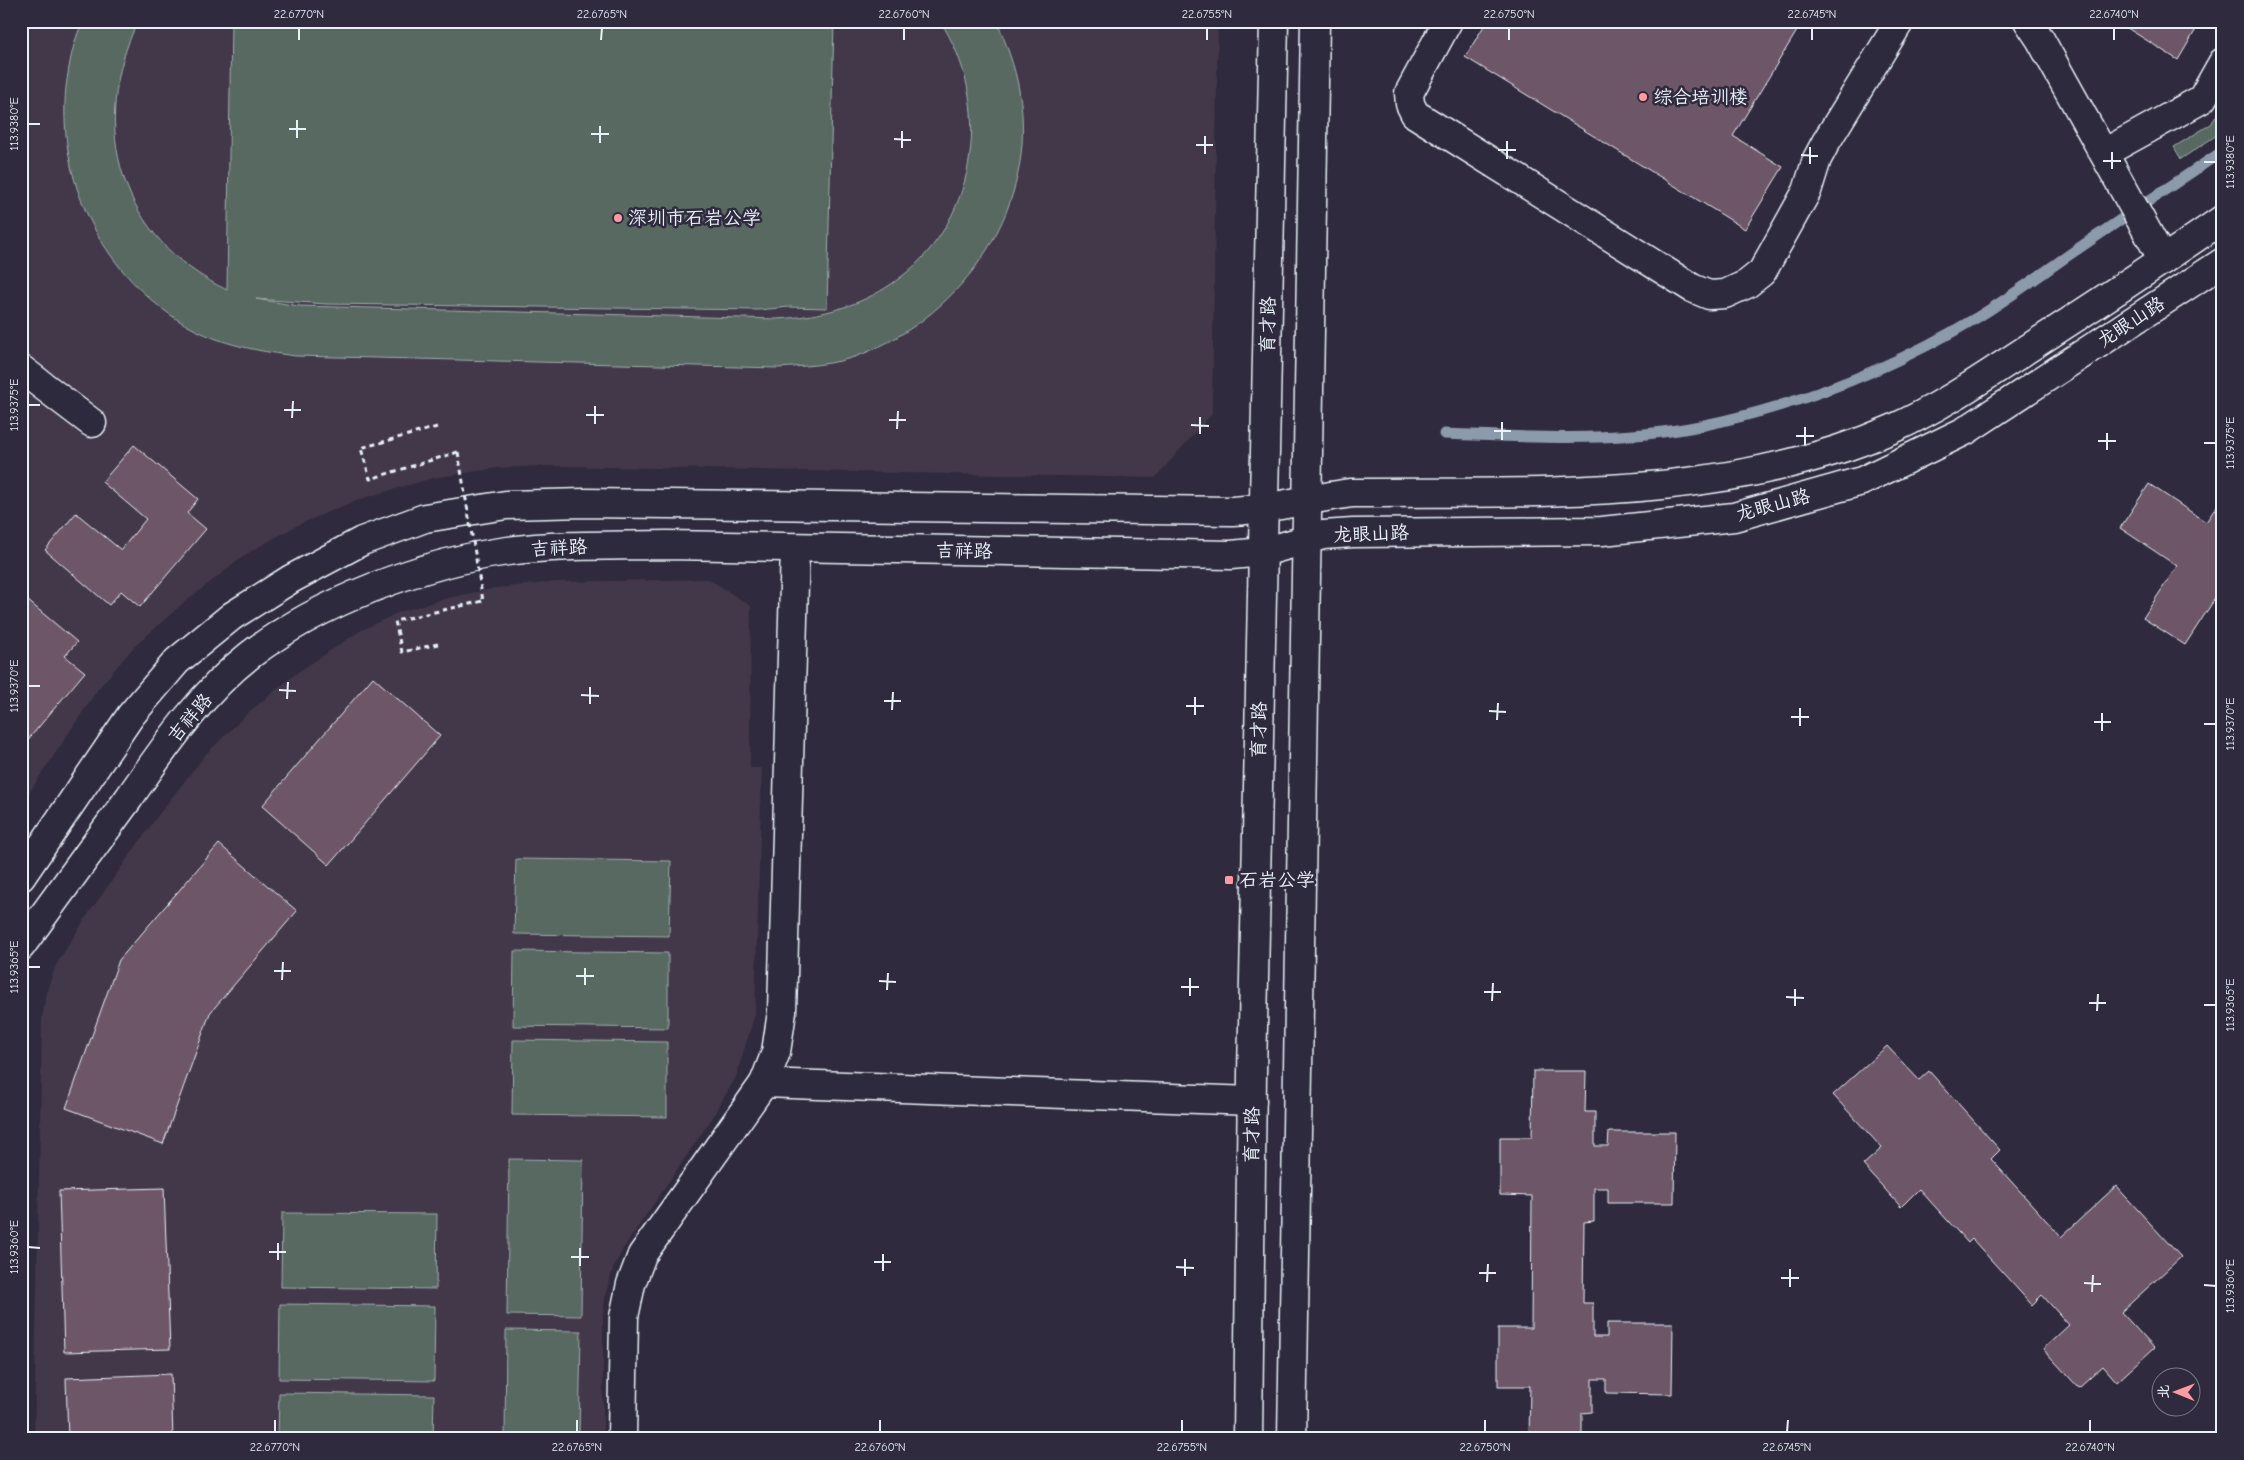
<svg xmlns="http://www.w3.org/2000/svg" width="2244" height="1460" font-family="'Comic Neue','LXGW WenKai TC',sans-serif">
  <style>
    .built { fill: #42374a }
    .green { fill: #586962; stroke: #a0adad }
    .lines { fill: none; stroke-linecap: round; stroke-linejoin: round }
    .stream { stroke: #8c9bac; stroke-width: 11 }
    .building { fill: #6e5669; stroke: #e8f1f8 }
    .minor-casing { stroke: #e8f1f8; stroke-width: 31 }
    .path { stroke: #e8f1f8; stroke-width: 3; stroke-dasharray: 5 4; stroke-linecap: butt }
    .minor { stroke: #2f2a3d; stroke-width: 28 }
    .path-bridge { stroke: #e8f1f8; stroke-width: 3; stroke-dasharray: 5 4; stroke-linecap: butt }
    .ticks { fill: none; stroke: #e8f1f8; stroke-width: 2 }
    .poi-dot { fill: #ff9aa2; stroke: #2f2a3d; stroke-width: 2 }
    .labels { text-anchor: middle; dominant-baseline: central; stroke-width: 5; stroke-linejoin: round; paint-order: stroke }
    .poi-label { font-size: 19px; fill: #e8f1f8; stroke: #2f2a3d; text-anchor: start }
    .street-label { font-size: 19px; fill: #e8f1f8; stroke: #2f2a3d }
    .neatline { fill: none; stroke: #e8f1f8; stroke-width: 2 }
    .ticks-label { font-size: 12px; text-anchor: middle; fill: #e8f1f8 }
  </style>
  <rect width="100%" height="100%" fill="#2f2a3d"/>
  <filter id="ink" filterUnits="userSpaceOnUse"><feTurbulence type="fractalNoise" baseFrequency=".02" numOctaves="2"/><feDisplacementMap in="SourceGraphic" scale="10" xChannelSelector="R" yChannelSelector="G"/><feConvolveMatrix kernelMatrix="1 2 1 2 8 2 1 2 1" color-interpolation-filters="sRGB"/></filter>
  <g filter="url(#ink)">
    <!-- built -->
    <g class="built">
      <path d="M 21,21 L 1218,21 L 1212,414 L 1155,478 L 553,466 L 498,468 L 433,478 L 357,500 L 298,525 L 248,553 L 181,605 L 133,648 L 98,689 L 21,805 Z"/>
      <path d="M 709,579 L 751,606 L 750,768 L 762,768 L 755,1014 L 736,1077 L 711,1120 L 623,1249 L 613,1269 L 606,1293 L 603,1315 L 603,1439 L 34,1439 L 42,1017 L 48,987 L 56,965 L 84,920 L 156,818 L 205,755 L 250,711 L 298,672 L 360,631 L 399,612 L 444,599 L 495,588 L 556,582 Z"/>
    </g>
    <!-- green -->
    <g class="green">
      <path d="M 83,21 L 138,21 C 87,126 120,239 227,290 L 231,21 L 834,21 L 827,308 L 790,307 L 758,310 L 326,304 L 256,299 L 299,306 L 777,319 C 822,316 864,306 901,277 C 979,218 993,101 940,21 L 997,21 C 1006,44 1015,66 1019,90 C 1040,205 965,314 860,355 C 834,365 806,366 778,368 L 296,356 C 255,351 213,343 178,320 C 100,269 57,179 66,87 C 69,65 73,41 83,21 Z"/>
      <path d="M 2223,105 L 2223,131 L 2181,159 L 2174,147 L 2211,124 Z"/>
      <path d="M 516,859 L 671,861 L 669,936 L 514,934 Z"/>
      <path d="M 514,951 L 668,953 L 668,1028 L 513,1026 Z"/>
      <path d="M 513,1040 L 667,1042 L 667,1117 L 512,1115 Z"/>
      <path d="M 509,1159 L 583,1160 L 581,1316 L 507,1315 Z"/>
      <path d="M 282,1213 L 437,1214 L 436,1289 L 281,1287 Z"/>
      <path d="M 280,1304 L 435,1306 L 434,1381 L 279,1379 Z"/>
      <path d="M 506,1330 L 581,1331 L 579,1439 L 505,1439 Z"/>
      <path d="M 279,1393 L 434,1395 L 433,1439 L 278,1439 Z"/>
    </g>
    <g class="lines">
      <!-- stream -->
      <path class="stream" d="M 1444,434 C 1528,437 1616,443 1700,426 C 1798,406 1893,368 1978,317 C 2008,299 2037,277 2066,257 C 2118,221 2171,186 2223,151"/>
    </g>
    <!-- building -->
    <g class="building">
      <path d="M 1487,21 L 1803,21 L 1733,136 L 1783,167 L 1745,229 L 1465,57 Z"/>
      <path d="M 2116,21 L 2201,21 L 2178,60 Z"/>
      <path d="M 134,445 L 198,499 L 187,513 L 206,529 L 140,607 L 121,591 L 109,605 L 45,550 L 76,513 L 121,550 L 146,519 L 102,482 Z"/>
      <path d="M 2149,484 L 2206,522 L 2223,497 L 2223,597 L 2218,594 L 2185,645 L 2143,618 L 2177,566 L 2120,528 Z"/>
      <path d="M 21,595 L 77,642 L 65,656 L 85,672 L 21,748 L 21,668 L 25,663 L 21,659 Z"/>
      <path d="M 373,677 L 440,736 L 329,865 L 262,806 Z"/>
      <path d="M 219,844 L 297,911 L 210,1013 L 163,1144 L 66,1108 L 119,960 Z"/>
      <path d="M 1887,1046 L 1919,1080 L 1929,1071 L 2000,1150 L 1991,1159 L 2061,1237 L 2116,1186 L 2181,1257 L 2121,1312 L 2154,1348 L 2117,1382 L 2103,1366 L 2079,1388 L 2043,1349 L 2069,1325 L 2042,1295 L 2032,1305 L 1972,1239 L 1968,1243 L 1919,1189 L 1901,1207 L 1863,1165 L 1882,1148 L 1833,1095 Z"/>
      <path d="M 1533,1071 L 1586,1071 L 1585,1112 L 1595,1112 L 1595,1146 L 1608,1146 L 1609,1132 L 1675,1132 L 1674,1203 L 1608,1203 L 1608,1188 L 1594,1188 L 1594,1221 L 1584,1222 L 1583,1303 L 1593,1303 L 1593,1337 L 1607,1337 L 1607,1323 L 1673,1323 L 1672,1394 L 1606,1393 L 1606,1379 L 1592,1379 L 1592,1412 L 1582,1413 L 1582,1439 L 1529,1439 L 1530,1386 L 1498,1386 L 1498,1328 L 1531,1328 L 1532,1196 L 1500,1195 L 1500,1137 L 1532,1137 Z"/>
      <path d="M 164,1188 L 170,1349 L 64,1352 L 59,1191 Z"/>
      <path d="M 171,1374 L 173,1439 L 68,1439 L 66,1378 Z"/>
    </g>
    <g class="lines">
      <!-- minor casing -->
      <g class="minor-casing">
        <g id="minor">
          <path d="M 1448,21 L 1409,93 L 1410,104 L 1415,114 L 1692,288 L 1709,295 L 1725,294 L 1747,284 L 1762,272 L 1807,191 L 1817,159 L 1826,142 L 1900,21"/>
          <path d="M 2028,21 L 2040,39 L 2163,260"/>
          <path d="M 2104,153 L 2202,99 L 2223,62"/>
          <path d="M 21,369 L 92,423"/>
          <path d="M 21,877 L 131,715 L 177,661 L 232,616 L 291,579 L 362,541 L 425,518 L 506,505 L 585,503 L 1232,511 C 1273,509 1311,498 1352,493 C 1532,491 1723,503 1892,429 C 1944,406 1990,373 2038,342 C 2100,302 2162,261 2223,219"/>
          <path d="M 21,946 C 57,897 93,847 129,798 C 164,748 201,693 250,655 C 317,603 424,562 508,551 C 560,544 614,546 667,545 L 1231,555 L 1263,552 L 1323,535 L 1353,533 L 1602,531 L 1734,517 L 1862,481 L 1965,431 L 2223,262"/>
          <path d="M 764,1083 L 1252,1101"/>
          <path d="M 622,1439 L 624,1317 L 631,1284 L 642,1255 L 764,1083 L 776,1052 L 782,1012 L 795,548"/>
          <path d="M 1248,1439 L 1252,1074 L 1274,21"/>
          <path d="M 1292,1439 L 1315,21"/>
        </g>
      </g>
      <!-- path -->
      <g class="path">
        <path d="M 437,427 L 361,448 L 370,479 L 458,452"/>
        <path d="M 438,644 L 402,652 L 395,621 L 483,601"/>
      </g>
      <!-- minor -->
      <use href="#minor" class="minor"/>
      <!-- path-bridge -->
      <path class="path-bridge" d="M 458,452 L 483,601"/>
    </g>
  </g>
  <!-- ticks -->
  <path class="ticks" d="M 299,40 L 299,28M 601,40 L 602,28M 904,40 L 904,28M 1207,40 L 1207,28M 1509,40 L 1509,28M 1812,40 L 1812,28M 2114,40 L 2114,28M 28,124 L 40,124M 289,129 L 306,129M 591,134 L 609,134M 297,138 L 297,120M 894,139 L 911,140M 600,143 L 600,126M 1196,145 L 1213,145M 902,148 L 902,131M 1498,150 L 1516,150M 1205,154 L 1205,136M 1801,155 L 1818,156M 1507,159 L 1507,141M 2103,161 L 2121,161M 2204,162 L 2216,162M 1810,164 L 1810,147M 2112,169 L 2112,152M 28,405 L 40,405M 284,410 L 301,410M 586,415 L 604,415M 292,418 L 293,401M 889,420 L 906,420M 595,424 L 595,406M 1191,425 L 1209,426M 897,429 L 898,411M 1494,431 L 1511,431M 1200,434 L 1200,417M 1796,436 L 1814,436M 1502,440 L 1502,422M 2098,441 L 2116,441M 2204,443 L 2216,443M 1805,445 L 1805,427M 2107,450 L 2107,433M 28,686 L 40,686M 279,690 L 296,691M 581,695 L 599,696M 287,699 L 288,682M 884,701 L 901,701M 590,704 L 590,687M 1186,706 L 1204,706M 892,710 L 893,692M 1489,711 L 1506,712M 1195,715 L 1195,697M 1791,717 L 1809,717M 1497,720 L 1498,703M 2094,722 L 2111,722M 2204,724 L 2216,724M 1800,726 L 1800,708M 2102,731 L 2102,713M 28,967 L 40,967M 274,971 L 291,971M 576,976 L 594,976M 282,980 L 283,962M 879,981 L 896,982M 585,985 L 585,968M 1181,987 L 1199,987M 887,990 L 888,973M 1484,992 L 1501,992M 1190,996 L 1190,978M 1786,997 L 1804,998M 1492,1001 L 1493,983M 2089,1003 L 2106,1003M 2204,1005 L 2216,1005M 1795,1006 L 1795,989M 2097,1011 L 2098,994M 28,1247 L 40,1248M 269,1252 L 286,1252M 571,1257 L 589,1257M 278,1260 L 278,1243M 874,1262 L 891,1262M 580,1266 L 580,1248M 1176,1267 L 1194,1268M 883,1271 L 883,1254M 1479,1273 L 1496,1273M 1185,1276 L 1185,1259M 1781,1278 L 1799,1278M 1487,1282 L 1488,1264M 2084,1283 L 2101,1284M 2204,1285 L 2216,1286M 1790,1287 L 1790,1269M 2092,1292 L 2093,1275M 275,1432 L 275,1420M 577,1432 L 577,1420M 880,1432 L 880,1420M 1182,1432 L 1182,1420M 1485,1432 L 1485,1420M 1787,1432 L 1788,1420M 2090,1432 L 2090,1420"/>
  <!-- markers -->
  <g class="poi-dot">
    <circle cx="1643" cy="97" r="5"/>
    <circle cx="618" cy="218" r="5"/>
    <rect x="1224" y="875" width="10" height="10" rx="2.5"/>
  </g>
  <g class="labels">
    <!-- poi labels -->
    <g class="poi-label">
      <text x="1653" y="97">综合培训楼</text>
      <text x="628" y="218">深圳市石岩公学</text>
      <text x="1239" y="880">石岩公学</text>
    </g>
    <!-- street labels -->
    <g class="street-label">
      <text transform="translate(2131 322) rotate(-33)">龙眼山路</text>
      <text transform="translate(1268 325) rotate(-89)">育才路</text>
      <text transform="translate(1773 505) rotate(-15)">龙眼山路</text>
      <text transform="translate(1371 534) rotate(-2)">龙眼山路</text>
      <text transform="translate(559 548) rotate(-3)">吉祥路</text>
      <text transform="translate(964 551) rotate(1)">吉祥路</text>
      <text transform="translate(190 718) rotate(-50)">吉祥路</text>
      <text transform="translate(1259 730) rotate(-89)">育才路</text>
      <text transform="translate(1252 1135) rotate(-89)">育才路</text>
    </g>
  </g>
  <!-- margin -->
  <rect width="2244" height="1460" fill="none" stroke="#2f2a3d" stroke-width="55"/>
  <!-- north arrow -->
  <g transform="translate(2176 1392) rotate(271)"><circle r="24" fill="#2f2a3d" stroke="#797a88"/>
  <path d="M0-4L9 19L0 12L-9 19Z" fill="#ff9aa2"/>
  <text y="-8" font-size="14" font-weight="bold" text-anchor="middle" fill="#e8f1f8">北</text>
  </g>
  <rect x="28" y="28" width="2188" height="1404" class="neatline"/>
  <g class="ticks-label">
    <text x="299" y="18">22.6770°N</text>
    <text x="602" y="18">22.6765°N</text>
    <text x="904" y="18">22.6760°N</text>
    <text x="1207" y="18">22.6755°N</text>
    <text x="1509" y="18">22.6750°N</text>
    <text x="1812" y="18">22.6745°N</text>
    <text x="2114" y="18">22.6740°N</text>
    <text transform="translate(14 124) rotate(-90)" y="4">113.9380°E</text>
    <text transform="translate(2230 162) rotate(-90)" y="4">113.9380°E</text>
    <text transform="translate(14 405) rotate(-90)" y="4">113.9375°E</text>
    <text transform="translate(2230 443) rotate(-90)" y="4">113.9375°E</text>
    <text transform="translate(14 686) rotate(-90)" y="4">113.9370°E</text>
    <text transform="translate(2230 724) rotate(-90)" y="4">113.9370°E</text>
    <text transform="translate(14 967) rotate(-90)" y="4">113.9365°E</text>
    <text transform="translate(2230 1005) rotate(-90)" y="4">113.9365°E</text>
    <text transform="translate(14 1247) rotate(-90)" y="4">113.9360°E</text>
    <text transform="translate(2230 1286) rotate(-90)" y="4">113.9360°E</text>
    <text x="275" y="1451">22.6770°N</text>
    <text x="577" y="1451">22.6765°N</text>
    <text x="880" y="1451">22.6760°N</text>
    <text x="1182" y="1451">22.6755°N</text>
    <text x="1485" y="1451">22.6750°N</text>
    <text x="1787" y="1451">22.6745°N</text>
    <text x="2090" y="1451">22.6740°N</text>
  </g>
</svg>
